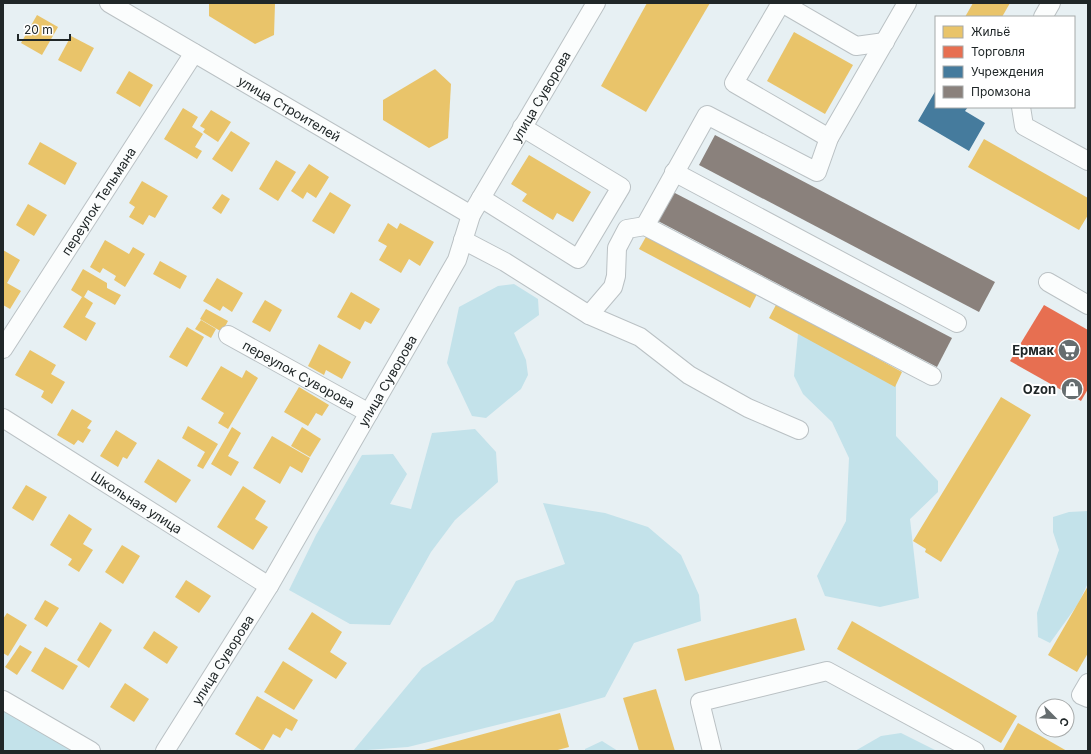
<svg xmlns="http://www.w3.org/2000/svg" width="1091" height="754" font-family="Inter,sans-serif">
  <style>
    .green { fill: #c3e2ea }
    .homes { fill: #e9c46a }
    .shops { fill: #e76f51 }
    .public { fill: #457b9d }
    .industry { fill: #8a817c }
    .lines { fill: none; stroke-linecap: round; stroke-linejoin: round }
    .minor-casing { stroke: #bac1c4; stroke-width: 20 }
    .minor { stroke: #fbfdfd; stroke-width: 18 }
    .labels { text-anchor: middle; dominant-baseline: central; stroke-width: 4; stroke-linejoin: round; paint-order: stroke }
    .street-label { font-size: 13px; fill: #202728; stroke: #fff }
    .poi-label { font-size: 13px; font-weight: bold; fill: #202728; stroke: #fff; text-anchor: end }
  </style>
  <rect width="100%" height="100%" fill="#e7f0f3"/>
  <!-- green -->
  <g class="green">
    <path d="M 514,284 L 538,299 L 539,315 L 514,333 L 526,360 L 528,375 L 521,389 L 486,418 L 472,416 L 447,363 L 459,307 L 498,286 Z"/>
    <path d="M 798,334 L 896,375 L 896,436 L 938,481 L 938,492 L 910,519 L 919,598 L 880,607 L 825,596 L 817,576 L 846,521 L 849,458 L 832,422 L 803,394 L 794,376 Z"/>
    <path d="M 475,429 L 496,452 L 498,482 L 455,520 L 431,552 L 390,625 L 350,624 L 289,590 L 316,535 L 362,455 L 393,454 L 407,474 L 390,504 L 411,509 L 432,433 Z"/>
    <path d="M 543,503 L 605,513 L 648,527 L 681,555 L 699,595 L 701,621 L 634,643 L 605,697 L 566,708 L 408,747 L 353,751 L 422,668 L 493,621 L 516,581 L 565,564 Z"/>
    <path d="M 1088,511 L 1088,583 L 1078,604 L 1050,643 L 1038,637 L 1037,613 L 1059,550 L 1053,532 L 1053,517 L 1069,512 Z"/>
    <path d="M 3,708 L 75,751 L 3,751 Z"/>
    <path d="M 901,733 L 937,751 L 855,751 L 881,736 Z"/>
    <path d="M 602,741 L 618,751 L 585,751 L 585,749 Z"/>
  </g>
  <!-- homes -->
  <g class="homes">
    <path d="M 209,3 L 275,3 L 274,35 L 255,44 L 209,16 Z"/>
    <path d="M 647,3 L 710,3 L 646,112 L 601,86 Z"/>
    <path d="M 973,3 L 1010,3 L 1002,17 L 965,17 Z"/>
    <path d="M 37,15 L 58,27 L 42,55 L 21,43 Z"/>
    <path d="M 794,32 L 853,65 L 825,114 L 767,81 Z"/>
    <path d="M 71,36 L 94,48 L 81,72 L 58,60 Z"/>
    <path d="M 435,69 L 451,84 L 448,138 L 429,148 L 383,120 L 383,100 Z"/>
    <path d="M 129,71 L 153,85 L 140,107 L 116,93 Z"/>
    <path d="M 183,108 L 198,117 L 192,127 L 203,134 L 195,147 L 202,151 L 197,159 L 164,139 Z"/>
    <path d="M 211,110 L 231,122 L 218,142 L 203,132 L 205,129 L 200,126 Z"/>
    <path d="M 231,131 L 250,143 L 232,172 L 212,159 Z"/>
    <path d="M 984,139 L 1088,198 L 1088,215 L 1079,230 L 968,167 Z"/>
    <path d="M 40,142 L 77,163 L 65,185 L 28,164 Z"/>
    <path d="M 529,155 L 591,192 L 573,222 L 557,213 L 553,220 L 522,201 L 527,194 L 511,184 Z"/>
    <path d="M 276,160 L 296,172 L 278,201 L 259,189 Z"/>
    <path d="M 309,164 L 329,177 L 316,198 L 307,192 L 303,199 L 291,191 Z"/>
    <path d="M 142,181 L 168,196 L 155,218 L 149,215 L 143,225 L 129,217 L 135,207 L 129,203 Z"/>
    <path d="M 330,192 L 351,205 L 334,234 L 312,221 Z"/>
    <path d="M 222,194 L 230,199 L 221,214 L 212,208 Z"/>
    <path d="M 28,204 L 47,215 L 34,236 L 16,225 Z"/>
    <path d="M 388,223 L 397,229 L 400,223 L 434,242 L 420,266 L 409,259 L 401,273 L 379,260 L 387,246 L 378,241 Z"/>
    <path d="M 647,235 L 757,294 L 750,308 L 639,249 Z"/>
    <path d="M 105,240 L 129,254 L 133,247 L 145,254 L 125,287 L 114,280 L 116,276 L 103,268 L 100,273 L 90,267 Z"/>
    <path d="M 3,250 L 20,260 L 7,283 L 21,291 L 10,309 L 3,305 Z"/>
    <path d="M 160,261 L 187,276 L 180,289 L 153,274 Z"/>
    <path d="M 83,269 L 107,283 L 107,288 L 121,295 L 115,305 L 88,290 L 84,297 L 93,303 L 85,317 L 96,323 L 86,341 L 63,327 L 82,297 L 71,290 Z"/>
    <path d="M 217,278 L 243,293 L 232,312 L 223,306 L 220,311 L 203,301 Z"/>
    <path d="M 351,292 L 380,309 L 371,324 L 365,321 L 360,330 L 337,317 Z"/>
    <path d="M 265,300 L 282,310 L 270,332 L 252,322 Z"/>
    <path d="M 777,303 L 902,372 L 895,387 L 769,318 Z"/>
    <path d="M 206,309 L 228,321 L 222,332 L 200,319 Z"/>
    <path d="M 201,320 L 216,329 L 211,338 L 195,329 Z"/>
    <path d="M 187,327 L 204,337 L 187,367 L 169,357 Z"/>
    <path d="M 319,344 L 351,362 L 342,379 L 326,370 L 324,375 L 308,366 Z"/>
    <path d="M 30,350 L 56,365 L 51,374 L 65,382 L 52,404 L 41,397 L 44,391 L 15,375 Z"/>
    <path d="M 221,366 L 242,378 L 246,370 L 258,378 L 228,429 L 218,423 L 224,413 L 201,399 Z"/>
    <path d="M 299,387 L 329,405 L 322,416 L 316,413 L 308,426 L 284,412 Z"/>
    <path d="M 1001,397 L 1031,415 L 941,562 L 925,552 L 926,549 L 913,541 Z"/>
    <path d="M 72,409 L 92,421 L 87,428 L 91,430 L 83,443 L 78,440 L 74,445 L 57,435 Z"/>
    <path d="M 188,426 L 218,444 L 203,469 L 197,466 L 205,452 L 182,438 Z"/>
    <path d="M 232,427 L 241,433 L 228,456 L 239,462 L 231,476 L 211,464 Z"/>
    <path d="M 302,427 L 321,439 L 310,457 L 291,446 Z"/>
    <path d="M 116,430 L 137,443 L 127,459 L 123,457 L 118,467 L 100,456 Z"/>
    <path d="M 272,436 L 310,458 L 302,473 L 290,466 L 280,484 L 253,468 Z"/>
    <path d="M 158,459 L 191,480 L 176,503 L 144,482 Z"/>
    <path d="M 26,485 L 47,497 L 33,521 L 12,508 Z"/>
    <path d="M 243,486 L 266,501 L 255,519 L 268,527 L 253,550 L 217,527 Z"/>
    <path d="M 69,514 L 92,529 L 83,544 L 93,550 L 79,572 L 68,565 L 72,559 L 50,545 Z"/>
    <path d="M 122,545 L 140,556 L 123,584 L 105,572 Z"/>
    <path d="M 186,580 L 211,596 L 199,613 L 175,597 Z"/>
    <path d="M 1088,586 L 1088,653 L 1077,672 L 1048,655 Z"/>
    <path d="M 45,600 L 59,608 L 47,627 L 34,619 Z"/>
    <path d="M 312,612 L 342,632 L 330,652 L 347,663 L 336,679 L 288,649 Z"/>
    <path d="M 7,613 L 27,625 L 8,656 L 3,653 L 3,619 Z"/>
    <path d="M 796,618 L 805,650 L 685,681 L 677,649 Z"/>
    <path d="M 852,621 L 1017,716 L 1001,743 L 837,649 Z"/>
    <path d="M 100,622 L 112,630 L 89,668 L 77,660 Z"/>
    <path d="M 154,631 L 178,647 L 167,664 L 143,648 Z"/>
    <path d="M 20,645 L 32,652 L 17,675 L 5,667 Z"/>
    <path d="M 45,647 L 78,666 L 63,690 L 31,671 Z"/>
    <path d="M 283,661 L 313,680 L 294,710 L 264,692 Z"/>
    <path d="M 125,683 L 149,699 L 134,722 L 110,707 Z"/>
    <path d="M 656,689 L 675,751 L 639,751 L 623,698 Z"/>
    <path d="M 257,696 L 298,720 L 292,731 L 286,728 L 280,738 L 273,734 L 263,751 L 235,734 Z"/>
    <path d="M 560,713 L 569,747 L 554,751 L 421,751 Z"/>
    <path d="M 1018,723 L 1067,751 L 1003,750 Z"/>
  </g>
  <!-- shops -->
  <path class="shops" d="M 1044,305 L 1088,330 L 1088,389 L 1081,401 L 1010,361 Z"/>
  <!-- public -->
  <path class="public" d="M 936,90 L 936,107 L 968,107 L 965,111 L 985,123 L 969,151 L 918,121 Z"/>
  <!-- industry -->
  <g class="industry">
    <path d="M 715,135 L 995,282 L 979,312 L 699,165 Z"/>
    <path d="M 673,192 L 952,338 L 937,367 L 658,221 Z"/>
  </g>
  <g class="lines">
    <!-- minor casing -->
    <g class="minor-casing">
      <g id="minor">
        <path id="s1" d="M 109,3 L 471,215"/>
        <path d="M 781,3 L 734,83 L 829,138"/>
        <path d="M 782,3 L 856,46 L 885,42"/>
        <path d="M 1043,17 L 1051,3"/>
        <path d="M 1021,107 L 1024,126 L 1088,161"/>
        <path d="M 674,172 L 957,323"/>
        <path d="M 481,198 L 578,259 L 621,187 L 522,127"/>
        <path d="M 645,226 L 707,115 L 817,172 L 829,138 L 907,3"/>
        <path d="M 463,240 L 505,262 L 589,315 L 640,337 L 689,375 L 748,408 L 799,430"/>
        <path d="M 1048,282 L 1088,305"/>
        <path d="M 589,315 L 613,287 L 616,276 L 617,248 L 627,229 L 645,226 L 932,376"/>
        <path id="s2" d="M 228,335 L 369,413"/>
        <path id="s3" d="M 3,349 L 194,53"/>
        <path id="s4" d="M 3,418 L 269,586"/>
        <path d="M 1088,683 L 1081,695 L 1088,698"/>
        <path d="M 3,700 L 91,751"/>
        <path id="s5" d="M 165,751 L 269,586 L 457,260 L 471,215 L 596,3"/>
        <path d="M 712,751 L 700,702 L 827,671 L 975,751"/>
      </g>
    </g>
    <!-- minor -->
    <use href="#minor" class="minor"/>
  </g>
  <!-- icons -->
  <defs>
    <g id="supermarket-disc" transform="scale(1.15)"><circle r="9.5" fill="#666d6f" stroke="#fff"/><path d="M-6-5.5h2.5l.6 2H6L4.5 2H-2.5L-4.4-4H-6ZM-1.5 3.2a1.3 1.3 0 1 0 .1 0ZM3 3.2a1.3 1.3 0 1 0 .1 0Z" fill="#fff"/></g>
    <g id="shop-disc" transform="scale(1.15)"><circle r="9.5" fill="#666d6f" stroke="#fff"/><path d="M-5-2.5h2.3a2.7 3.5 0 0 1 5.4 0H5L5.5 6h-11ZM-1.5-2.5h3a1.5 2.3 0 0 0-3 0Z" fill="#fff"/></g>
  </defs>
  <g fill-rule="evenodd">
    <use href="#supermarket-disc" x="1069" y="350"/>
    <use href="#shop-disc" x="1072" y="389"/>
  </g>
  <g class="labels">
    <!-- street labels -->
    <g class="street-label">
      <text stroke="none"><textPath href="#s5" startOffset="756">улица Суворова</textPath></text>
      <text stroke="none"><textPath href="#s1" startOffset="209">улица Строителей</textPath></text>
      <text stroke="none"><textPath href="#s3" startOffset="176">переулок Тельмана</textPath></text>
      <text stroke="none"><textPath href="#s2" startOffset="81">переулок Суворова</textPath></text>
      <text stroke="none"><textPath href="#s5" startOffset="432">улица Суворова</textPath></text>
      <text stroke="none"><textPath href="#s4" startOffset="158">Школьная улица</textPath></text>
      <text stroke="none"><textPath href="#s5" startOffset="108">улица Суворова</textPath></text>
    </g>
    <!-- poi labels -->
    <g class="poi-label">
      <text x="1054" y="350">Ермак</text>
      <text x="1056" y="389">Ozon</text>
    </g>
  </g>
  <!-- border -->
  <rect width="1091" height="754" fill="none" stroke="#202728" stroke-width="8"/>
  <!-- legend -->
  <rect x="935" y="16" width="140" height="92" fill="#ffffff" stroke="#a6a9a9"/>
  <rect x="943" y="26" width="20" height="12" fill="#e9c46a" stroke="#a6a9a9"/>
  <text x="971" y="36" font-size="12" fill="#202728">Жильё</text>
  <rect x="943" y="46" width="20" height="12" fill="#e76f51" stroke="#a6a9a9"/>
  <text x="971" y="56" font-size="12" fill="#202728">Торговля</text>
  <rect x="943" y="66" width="20" height="12" fill="#457b9d" stroke="#a6a9a9"/>
  <text x="971" y="76" font-size="12" fill="#202728">Учреждения</text>
  <rect x="943" y="86" width="20" height="12" fill="#8a817c" stroke="#a6a9a9"/>
  <text x="971" y="96" font-size="12" fill="#202728">Промзона</text>
  <!-- north arrow -->
  <g transform="translate(1055 718) rotate(114)"><circle r="19" fill="#ffffff" stroke="#a6a9a9"/>
  <path d="M0-3L7 15L0 10L-7 15Z" fill="#666d6f"/>
  <text y="-6" font-size="11" font-weight="bold" text-anchor="middle" fill="#202728">С</text>
  </g>
  <!-- scale -->
  <path d="M18 34v6h52v-6" fill="none" stroke="#202728" stroke-width="2"/>
  <text x="24" y="34" font-size="12" fill="#202728" stroke="#ffffff" stroke-width="3" paint-order="stroke">20 m</text>
</svg>
